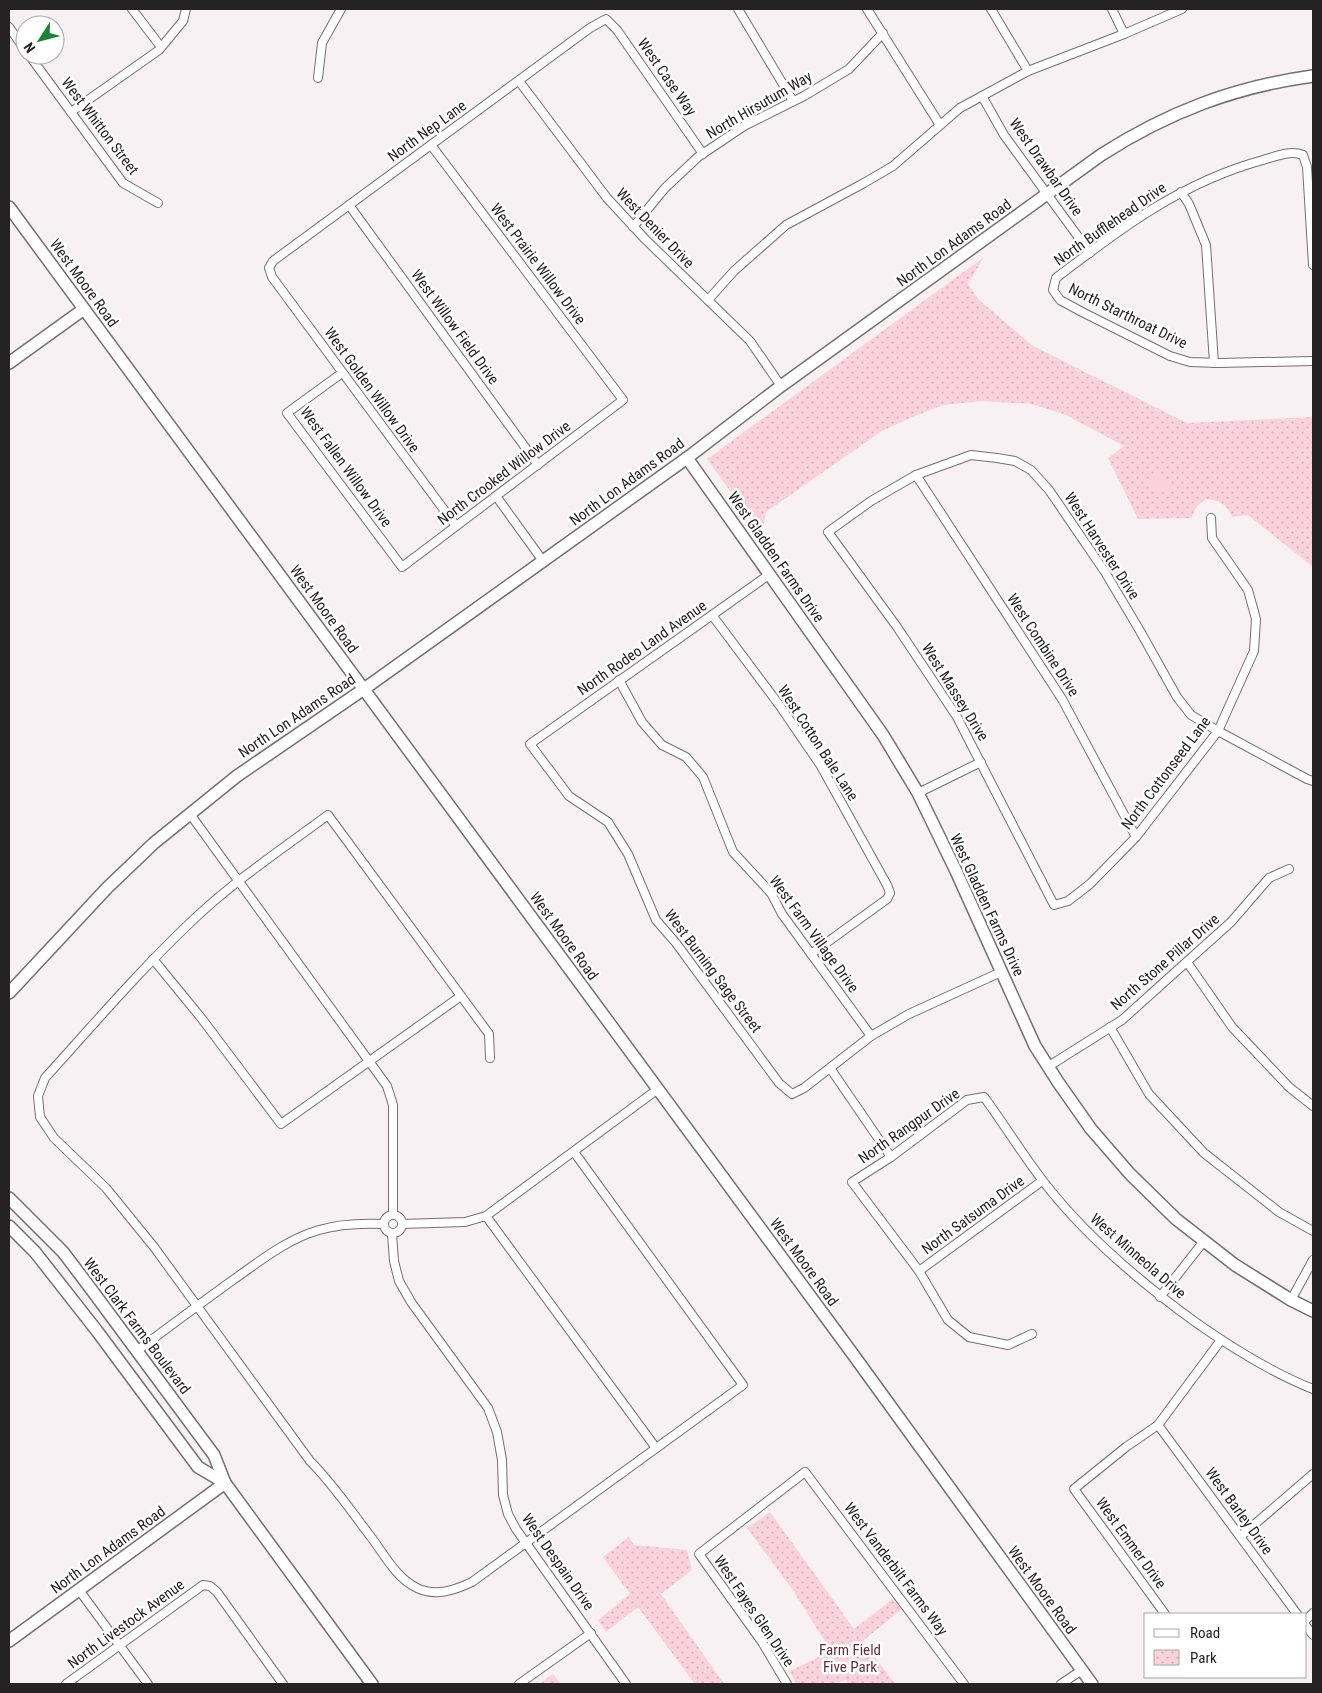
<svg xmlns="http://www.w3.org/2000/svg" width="1322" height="1693" font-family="'Roboto Condensed',sans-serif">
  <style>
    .park { fill: url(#park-dots) }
    .pitch { fill: #f9d2de }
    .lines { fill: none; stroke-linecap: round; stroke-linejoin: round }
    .street-casing { stroke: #756f71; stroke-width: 10 }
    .secondary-casing { stroke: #756f71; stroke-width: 14 }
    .street { stroke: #fff; stroke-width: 8 }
    .secondary { stroke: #fff; stroke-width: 11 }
    .labels { text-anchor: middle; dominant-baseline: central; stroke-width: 5; stroke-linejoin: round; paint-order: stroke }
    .street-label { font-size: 15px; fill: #252223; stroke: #fff }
    .park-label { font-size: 15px; fill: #602d40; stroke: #fff }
  </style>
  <defs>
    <pattern id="park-dots" width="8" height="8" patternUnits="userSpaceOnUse" patternTransform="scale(1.25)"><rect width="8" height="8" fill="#f9d2de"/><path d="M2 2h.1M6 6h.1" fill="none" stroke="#d5b4be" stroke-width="1.8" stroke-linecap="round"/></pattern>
  </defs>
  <rect width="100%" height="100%" fill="#f8f1f3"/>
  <!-- park -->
  <g class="park">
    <path d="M 984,257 L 968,284 L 978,299 L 1033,346 L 1187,423 L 1313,417 L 1313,567 L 1248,515 L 1232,517 C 1226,504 1222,501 1206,499 L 1197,506 L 1191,518 L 1138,519 L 1108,458 L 1124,446 L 1066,415 L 1031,404 L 982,401 L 943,405 L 910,418 L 882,431 L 766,512 L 762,535 L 707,459 Z"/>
    <path d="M 770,1512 L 854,1629 L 894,1598 L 902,1609 L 863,1641 L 895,1684 L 848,1684 L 846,1680 L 833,1684 L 796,1684 L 790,1671 L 831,1651 L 792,1589 L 747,1528 Z"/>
    <path d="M 629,1537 L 634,1545 L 687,1550 L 692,1570 L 661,1594 L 724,1684 L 695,1684 L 638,1607 L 606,1632 L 598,1620 L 630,1594 L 603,1557 Z"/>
    <path d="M 553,1674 L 561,1684 L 539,1684 Z"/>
  </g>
  <!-- pitch -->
  <path class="pitch" d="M 1158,471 L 1170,487 L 1157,497 L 1145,481 Z"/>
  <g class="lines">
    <!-- street casing -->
    <g class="street-casing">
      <g id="street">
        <path d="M 132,9 L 161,47"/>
        <path d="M 738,9 L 793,101"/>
        <path d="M 867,9 L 940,125"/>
        <path d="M 991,9 L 1028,71"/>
        <path d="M 1112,9 L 1124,34"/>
        <path d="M 9,27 L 25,50"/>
        <path d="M 29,55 L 123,183 L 158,203"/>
        <path d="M 318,78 L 322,43 L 341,9"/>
        <path d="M 519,81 L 607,198 L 645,239 L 750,341 L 781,386"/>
        <path d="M 982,96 L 1004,135 L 1090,253"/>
        <path d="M 71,112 L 159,50 L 183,21 L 186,9"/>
        <path d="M 1181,192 L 1189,204 L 1206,245 L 1214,363"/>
        <path d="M 349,205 L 538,465"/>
        <path d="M 633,227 L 665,188 L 698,157 L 744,126 L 804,96 L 849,69 L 883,33"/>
        <path d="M 1313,265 L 1307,167 L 1303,155 C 1290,150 1277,156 1263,160 C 1182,182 1121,228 1056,278 L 1053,290 L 1060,300 L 1084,313 L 1170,356 L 1190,362 L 1219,363 L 1313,361"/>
        <path d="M 708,300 L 734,271 L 786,225 L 864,183 L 893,166 L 960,108 L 1028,71 L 1124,34 L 1182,9"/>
        <path d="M 342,373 L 287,413 L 402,567 L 623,400 L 431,145"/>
        <path d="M 916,475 L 1062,699 L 1136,837"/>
        <path d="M 496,496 L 543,561"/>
        <path d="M 1211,518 L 1212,538 L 1248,590 L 1256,619 L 1254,651 L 1218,731 L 1136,837 L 1090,884 L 1068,901 L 1054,905 L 957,717 L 897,627 L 828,532 L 871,501 L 916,475 L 971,455 L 997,458 L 1015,461 L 1031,470 L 1049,490 L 1105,572 L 1140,631 L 1177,697 L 1191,715 L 1218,731 L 1307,779 L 1313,781"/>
        <path d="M 456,526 L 272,277 L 269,268 L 273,261 L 590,28 L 606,19 L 617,30 L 703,154"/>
        <path d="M 770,574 L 530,744 L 569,796 L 608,822 L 628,854 L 656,920 L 676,943 L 779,1083 L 792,1094 L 804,1088 L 871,1036 L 909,1014 L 1001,972"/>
        <path d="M 712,615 L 780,706 L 821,766 L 887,885 L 890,893 L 887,899 L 811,954"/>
        <path d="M 619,680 L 642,722 L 662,745 L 686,757 L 703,777 L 733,852 L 771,893 L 782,914 L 871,1036"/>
        <path d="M 918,793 L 981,762"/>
        <path d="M 190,814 L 387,1086 L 393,1105 L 393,1214"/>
        <path d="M 153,959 L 202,1019 L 281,1124 L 461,996"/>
        <path d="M 1187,962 L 1232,1027 L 1289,1087 L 1313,1106"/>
        <path d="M 1110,1027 L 1149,1094 L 1204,1153 L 1279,1212 L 1313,1231"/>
        <path d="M 490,1058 L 489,1034 L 328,815 C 282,849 234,881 193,920 C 140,970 93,1025 45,1078 L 38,1096 L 40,1117 L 54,1138 L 106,1188 L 154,1247 L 310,1461 C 333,1484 351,1511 371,1537 C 384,1554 396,1578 417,1588 C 436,1597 455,1590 472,1582 L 743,1385 L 574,1152"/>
        <path d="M 1049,1066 L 1122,1020 L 1231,922 L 1269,878 L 1289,869"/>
        <path d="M 830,1068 L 891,1157"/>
        <circle cx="393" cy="1224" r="9"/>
        <path d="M 486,1216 L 656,1448"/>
        <path d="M 402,1224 L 465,1222 L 486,1216 L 658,1089"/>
        <path d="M 392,1234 L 394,1261 L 399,1281 L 411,1302 L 488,1408 L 497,1432 L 502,1460 L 503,1495 L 508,1514 L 516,1529 L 626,1684"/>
        <path d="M 919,1271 L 1042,1181"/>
        <path d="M 1160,1297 L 1204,1241"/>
        <path d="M 1291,1300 L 1313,1260"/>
        <path d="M 1032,1334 L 1008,1345 L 969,1337 L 948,1320 L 919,1271 L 852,1182 L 891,1157 L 967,1100 L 984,1097 C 1004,1124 1022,1154 1043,1181 C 1086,1237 1141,1283 1198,1324 C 1234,1349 1272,1373 1313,1389"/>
        <path d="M 138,1350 C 170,1326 201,1303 233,1280 C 260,1261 287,1239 319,1230 C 339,1224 362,1223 383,1224"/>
        <path d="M 1158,1425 L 1297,1614"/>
        <path d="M 1241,1536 L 1313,1474"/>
        <path d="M 79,1590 L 148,1684"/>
        <path d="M 1165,1614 L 1074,1489 L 1126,1447 L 1158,1425 L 1221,1340"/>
        <path d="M 1306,1620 L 1313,1613"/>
        <path d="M 1306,1626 L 1313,1635"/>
        <path d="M 66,1684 L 203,1585 L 210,1586 L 217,1592 L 283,1684"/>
        <path d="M 519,1684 L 591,1633"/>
        <path d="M 787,1684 L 762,1642 L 699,1554 L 805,1472 L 964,1684"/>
        <path d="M 1061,1684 L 1082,1670"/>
      </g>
    </g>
    <!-- secondary casing -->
    <g class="secondary-casing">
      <g id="secondary">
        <path d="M 9,207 L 852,1353 L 1092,1684"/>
        <path d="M 9,363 L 84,309"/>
        <path d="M 687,458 L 883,735 L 918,793 L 956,871 L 1035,1046 L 1058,1082 L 1091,1129 L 1130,1174 L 1176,1219 L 1235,1265 L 1291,1300 L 1313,1311"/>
        <path d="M 9,993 L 107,888 L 154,843 L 237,776 L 364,689 L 543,561 L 687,458 L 781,386 L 1101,155 C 1168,112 1234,87 1313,76"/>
        <path d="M 9,1198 L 63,1252 L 88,1285 L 214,1455 L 225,1483 L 372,1684"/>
        <path d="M 9,1226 L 35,1252 L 97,1331 L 198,1467 L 225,1483"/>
        <path d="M 9,1641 L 225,1483"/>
      </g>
    </g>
    <!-- street -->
    <use href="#street" class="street"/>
    <!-- secondary -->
    <use href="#secondary" class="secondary"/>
  </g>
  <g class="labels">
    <!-- street labels -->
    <g class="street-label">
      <text transform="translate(667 77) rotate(55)">West Case Way</text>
      <text transform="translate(759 105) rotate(-30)">North Hirsutum Way</text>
      <text transform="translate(100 126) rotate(53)">West Whitton Street</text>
      <text transform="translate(427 131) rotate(-36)">North Nep Lane</text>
      <text transform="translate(1046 167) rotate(55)">West Drawbar Drive</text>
      <text transform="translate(1110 224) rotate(-35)">North Bufflehead Drive</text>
      <text transform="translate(655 228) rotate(46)">West Denier Drive</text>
      <text transform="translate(954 243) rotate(-36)">North Lon Adams Road</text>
      <text transform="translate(538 264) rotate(53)">West Prairie Willow Drive</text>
      <text transform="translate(84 283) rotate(54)">West Moore Road</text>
      <text transform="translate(1128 316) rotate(26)">North Starthroat Drive</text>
      <text transform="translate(455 327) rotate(54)">West Willow Field Drive</text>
      <text transform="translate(372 390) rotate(54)">West Golden Willow Drive</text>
      <text transform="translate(346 467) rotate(54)">West Fallen Willow Drive</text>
      <text transform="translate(504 473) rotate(-37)">North Crooked Willow Drive</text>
      <text transform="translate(627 482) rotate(-36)">North Lon Adams Road</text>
      <text transform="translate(1102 546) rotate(57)">West Harvester Drive</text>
      <text transform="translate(776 557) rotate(55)">West Gladden Farms Drive</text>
      <text transform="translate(324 609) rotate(54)">West Moore Road</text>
      <text transform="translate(1043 645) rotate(57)">West Combine Drive</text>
      <text transform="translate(642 648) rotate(-35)">North Rodeo Land Avenue</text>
      <text transform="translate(955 692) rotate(58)">West Massey Drive</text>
      <text transform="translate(297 716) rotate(-34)">North Lon Adams Road</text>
      <text transform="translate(818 743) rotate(57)">West Cotton Bale Lane</text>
      <text transform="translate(1166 773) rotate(-53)">North Cottonseed Lane</text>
      <text transform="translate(987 905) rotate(65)">West Gladden Farms Drive</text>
      <text transform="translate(814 934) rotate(54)">West Farm Village Drive</text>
      <text transform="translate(564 936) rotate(54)">West Moore Road</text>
      <text transform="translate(1165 962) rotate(-41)">North Stone Pillar Drive</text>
      <text transform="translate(713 971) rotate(53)">West Burning Sage Street</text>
      <text transform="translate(909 1126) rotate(-35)">North Rangpur Drive</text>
      <text transform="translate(973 1215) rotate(-36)">North Satsuma Drive</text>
      <text transform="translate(1138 1256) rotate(41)">West Minneola Drive</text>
      <text transform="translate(804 1262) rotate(54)">West Moore Road</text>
      <text transform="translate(137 1326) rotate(53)">West Clark Farms Boulevard</text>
      <text transform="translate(1239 1511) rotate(54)">West Barley Drive</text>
      <text transform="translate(1131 1543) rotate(54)">West Emmer Drive</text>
      <text transform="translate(108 1550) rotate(-36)">North Lon Adams Road</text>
      <text transform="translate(558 1562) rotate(55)">West Despain Drive</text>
      <text transform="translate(896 1569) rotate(53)">West Vanderbilt Farms Way</text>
      <text transform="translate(1042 1590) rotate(54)">West Moore Road</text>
      <text transform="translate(754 1611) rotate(56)">West Fayes Glen Drive</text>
      <text transform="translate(126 1624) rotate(-36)">North Livestock Avenue</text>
    </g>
    <!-- park labels -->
    <g class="park-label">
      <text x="850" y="1650">Farm Field<tspan x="850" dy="17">Five Park</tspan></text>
    </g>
  </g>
  <!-- border -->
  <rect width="1322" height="1693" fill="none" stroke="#252223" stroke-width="20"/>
  <!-- legend -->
  <rect x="1144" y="1613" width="162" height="65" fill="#ffffff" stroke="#a8a7a7"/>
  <rect x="1154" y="1629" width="25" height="8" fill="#ffffff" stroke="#a8a7a7"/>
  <text x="1190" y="1638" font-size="15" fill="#252223">Road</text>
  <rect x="1154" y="1650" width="25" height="15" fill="url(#park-dots)" stroke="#a8a7a7"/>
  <text x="1190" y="1663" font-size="15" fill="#252223">Park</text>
  <!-- north arrow -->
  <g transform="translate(40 40) rotate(234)"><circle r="24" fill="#ffffff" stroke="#a8a7a7"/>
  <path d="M0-4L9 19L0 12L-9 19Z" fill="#1b8338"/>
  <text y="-8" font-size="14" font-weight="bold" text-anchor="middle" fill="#252223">N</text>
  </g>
</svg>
